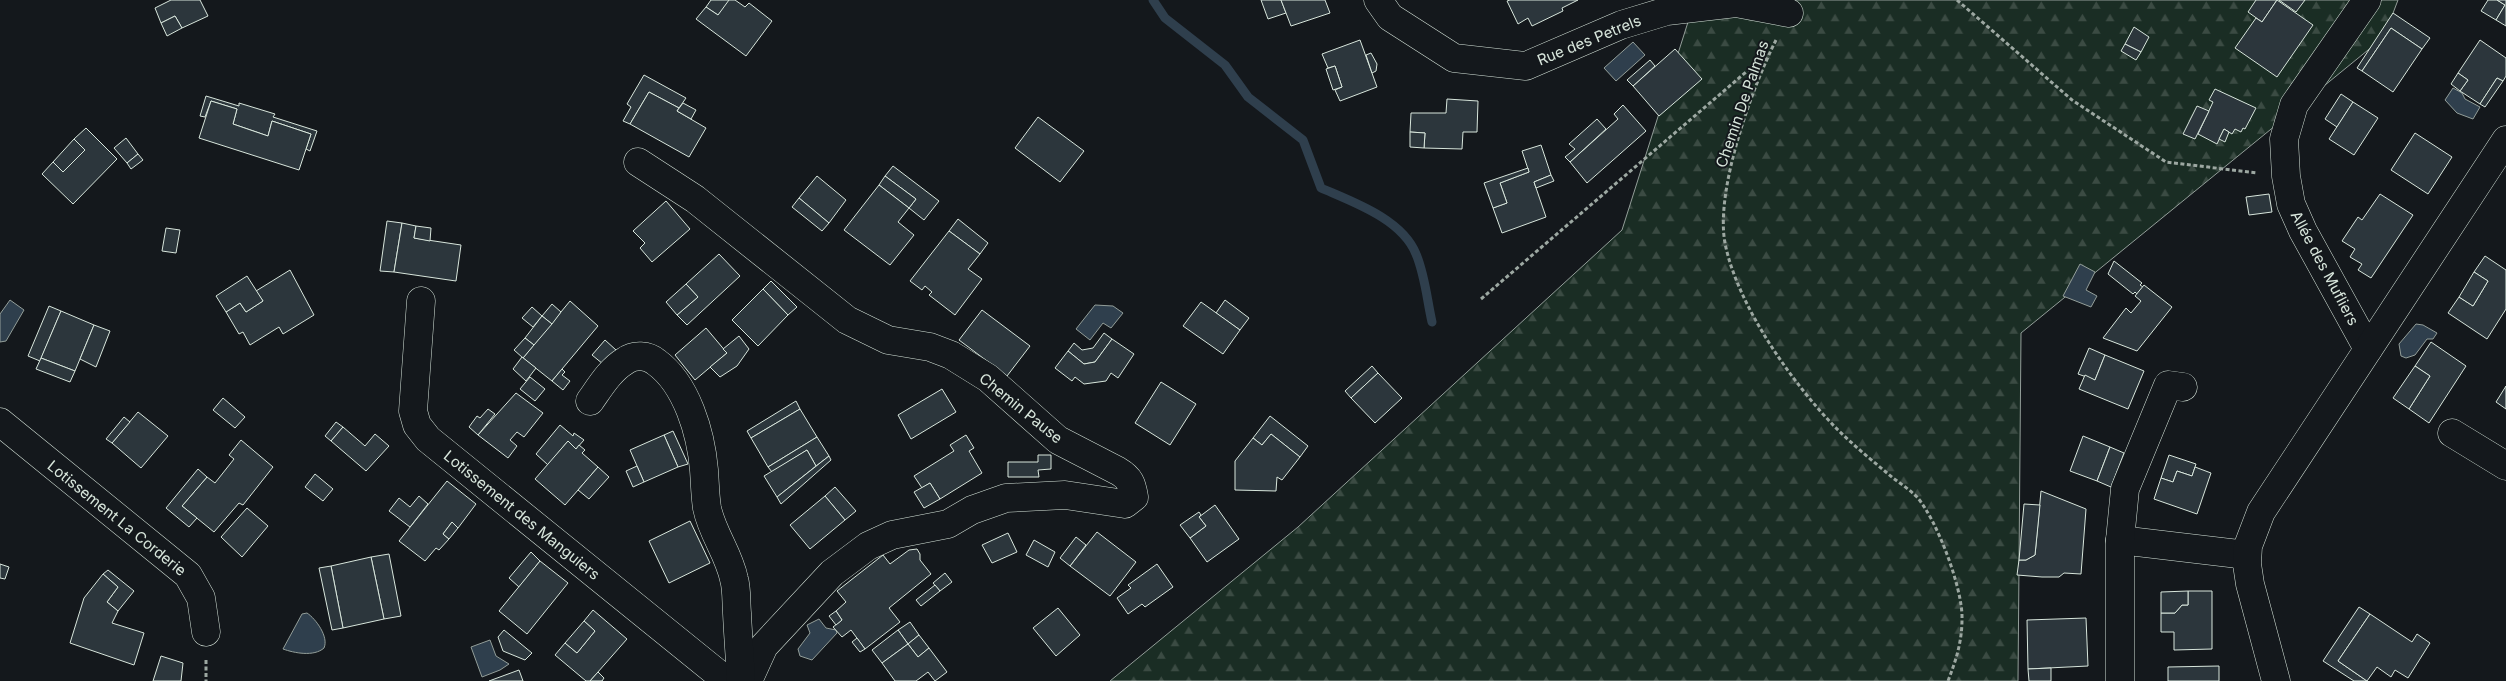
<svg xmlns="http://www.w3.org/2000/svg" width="2506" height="681" font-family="Inter,sans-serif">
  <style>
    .forest { fill: url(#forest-firs); stroke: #939e99 }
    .water { fill: #2f3f4d; stroke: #939e99 }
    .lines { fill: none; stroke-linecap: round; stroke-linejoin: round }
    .stream { stroke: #2f3f4d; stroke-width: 9 }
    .building { fill: #2c363c; stroke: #d8e6dc }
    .minor-casing { stroke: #d8e6dc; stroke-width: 29 }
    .path { stroke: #9da8a2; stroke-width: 3; stroke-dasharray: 4 2.5; stroke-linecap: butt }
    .minor { stroke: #14181c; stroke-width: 28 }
    .labels { text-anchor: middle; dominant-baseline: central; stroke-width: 4; stroke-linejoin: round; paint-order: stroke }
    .street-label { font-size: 15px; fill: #d8e6dc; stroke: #14181c }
  </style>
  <defs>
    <pattern id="forest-firs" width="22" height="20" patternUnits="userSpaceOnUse" patternTransform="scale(1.25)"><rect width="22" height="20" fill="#1a2d24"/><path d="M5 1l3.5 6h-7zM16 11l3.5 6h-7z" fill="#3b4b43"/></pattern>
  </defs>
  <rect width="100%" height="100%" fill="#14181c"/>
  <!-- forest -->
  <path class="forest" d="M 1695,0 L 2398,0 L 2384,37 L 2021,333 L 2018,681 L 1110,681 L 1298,527 L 1622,230 Z"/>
  <!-- water -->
  <g class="water">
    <path d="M 1633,42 L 1645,55 L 1616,81 L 1604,68 Z"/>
    <path d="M 2453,88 L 2462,93 L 2465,99 L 2480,107 L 2473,119 L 2457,113 L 2445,100 Z"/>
    <path d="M 2080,264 L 2095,272 L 2086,290 L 2097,296 L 2091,307 L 2063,296 Z"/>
    <path d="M 10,300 L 24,310 L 6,341 L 0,342 L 0,314 Z"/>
    <path d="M 1095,305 L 1113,306 L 1123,313 L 1111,328 L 1103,323 L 1090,340 L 1076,329 Z"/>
    <path d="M 2416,324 L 2423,325 L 2437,333 L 2433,339 L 2427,339 L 2415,355 L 2406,358 L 2401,356 L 2399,344 Z"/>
    <path d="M 307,613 C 316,619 329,637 324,648 C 314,657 294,653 283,649 L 302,614 Z"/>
    <path d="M 819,619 L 826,628 L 836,630 L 837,633 L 812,660 L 800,656 L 798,649 L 810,633 L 807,625 Z"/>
    <path d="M 490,640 L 496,656 L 509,664 L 500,670 L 482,677 L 471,647 Z"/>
  </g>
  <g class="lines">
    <!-- stream -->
    <path class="stream" d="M 1153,0 L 1165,18 L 1225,65 L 1248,97 L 1303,140 L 1321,188 C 1353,202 1402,219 1416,254 C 1425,275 1427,300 1432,322"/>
  </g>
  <!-- building -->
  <g class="building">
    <path d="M 171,0 L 200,0 L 208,16 L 182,28 L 175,16 L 161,23 L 155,8 Z"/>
    <path d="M 711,0 L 731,0 L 718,15 L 706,7 Z"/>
    <path d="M 729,0 L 735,0 L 745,7 L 749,3 L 772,21 L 746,56 L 696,19 L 706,7 L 718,15 Z"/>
    <path d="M 1261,0 L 1281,0 L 1286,13 L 1268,19 Z"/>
    <path d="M 1281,0 L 1325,0 L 1330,13 L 1291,26 Z"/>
    <path d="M 1510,0 L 1578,0 L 1562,8 L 1563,11 L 1532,26 L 1528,18 L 1518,24 L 1507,1 Z"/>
    <path d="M 2256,0 L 2277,0 L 2262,22 L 2248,12 Z"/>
    <path d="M 2277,0 L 2313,25 L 2277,77 L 2235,48 L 2256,18 L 2262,22 Z"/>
    <path d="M 2279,0 L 2305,0 L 2296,12 Z"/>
    <path d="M 2488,0 L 2497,0 L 2505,5 L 2496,20 L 2481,11 Z"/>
    <path d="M 2497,0 L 2506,0 L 2506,26 L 2496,20 L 2505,5 Z"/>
    <path d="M 2393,13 L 2430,38 L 2422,49 L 2391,28 L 2362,71 L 2357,68 Z"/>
    <path d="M 175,16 L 182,28 L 167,36 L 161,23 Z"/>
    <path d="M 2134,27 L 2149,37 L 2141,52 L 2125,44 Z"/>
    <path d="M 2391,28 L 2422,49 L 2393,92 L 2362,71 Z"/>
    <path d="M 1360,40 L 1377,87 L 1340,101 L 1335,90 L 1342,87 L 1335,66 L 1328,68 L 1322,54 Z"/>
    <path d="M 2480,40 L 2506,58 L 2506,76 L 2503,81 L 2497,78 L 2480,104 L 2460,91 L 2468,80 L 2458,73 Z"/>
    <path d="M 2125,44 L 2141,52 L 2136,60 L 2121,51 Z"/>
    <path d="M 1675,49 L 1702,79 L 1659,116 L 1633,86 Z"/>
    <path d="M 1371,53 L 1377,64 L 1376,71 L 1372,73 L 1366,55 Z"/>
    <path d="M 1650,60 L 1655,66 L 1633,86 L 1627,80 Z"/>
    <path d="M 1335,66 L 1342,87 L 1333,90 L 1326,69 Z"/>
    <path d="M 2458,73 L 2468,80 L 2460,91 L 2451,84 Z"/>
    <path d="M 644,75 L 686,98 L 679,108 L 649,92 L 630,124 L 623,121 L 631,107 L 627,104 Z"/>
    <path d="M 2497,78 L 2503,81 L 2485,107 L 2480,104 Z"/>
    <path d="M 2215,89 L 2256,108 L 2245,129 L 2243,128 L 2241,132 L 2235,129 L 2232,134 L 2224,129 L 2217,144 L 2198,134 L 2213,102 L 2209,100 Z"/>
    <path d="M 649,92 L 679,108 L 677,111 L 706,128 L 689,157 L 630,124 Z"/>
    <path d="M 2341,94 L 2353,102 L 2337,127 L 2325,119 Z"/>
    <path d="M 206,96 L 239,106 L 239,103 L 275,114 L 273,117 L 317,131 L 310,151 L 306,149 L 311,134 L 272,121 L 268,136 L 233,124 L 237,109 L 211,101 L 205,117 L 200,116 Z"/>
    <path d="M 1447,99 L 1478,101 L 1477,132 L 1463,132 L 1462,149 L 1424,148 L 1425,133 L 1410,132 L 1411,113 L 1446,113 Z"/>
    <path d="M 211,101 L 237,109 L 233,124 L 268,136 L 272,121 L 311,134 L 299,170 L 199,138 Z"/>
    <path d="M 2353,102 L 2378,118 L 2354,155 L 2329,139 Z"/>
    <path d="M 683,103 L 696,110 L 691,119 L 677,111 Z"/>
    <path d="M 1623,105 L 1646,131 L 1587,183 L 1570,162 L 1618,119 L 1614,114 Z"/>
    <path d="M 2197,106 L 2209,111 L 2195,139 L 2183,134 Z"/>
    <path d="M 1038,117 L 1084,151 L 1060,182 L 1015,148 Z"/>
    <path d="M 1597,119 L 1606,129 L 1570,162 L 1565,157 L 1575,149 L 1569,144 Z"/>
    <path d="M 86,128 L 117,159 L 73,204 L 42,174 L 53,162 L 63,172 L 85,150 L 74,139 Z"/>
    <path d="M 2224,129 L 2229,132 L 2225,142 L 2219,139 Z"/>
    <path d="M 1410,132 L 1425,133 L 1424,148 L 1410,147 Z"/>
    <path d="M 2415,133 L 2452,157 L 2428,194 L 2391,170 Z"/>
    <path d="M 126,138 L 138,154 L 127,163 L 114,148 Z"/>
    <path d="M 74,139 L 85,150 L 63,172 L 53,162 Z"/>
    <path d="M 1541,145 L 1551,175 L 1534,182 L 1546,217 L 1502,233 L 1493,208 L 1507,203 L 1500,183 L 1529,172 L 1522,151 Z"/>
    <path d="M 138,154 L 143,160 L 131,169 L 127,163 Z"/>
    <path d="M 893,166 L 939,201 L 924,220 L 909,208 L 916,199 L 885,176 Z"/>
    <path d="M 1528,168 L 1529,172 L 1500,183 L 1507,203 L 1493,208 L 1484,183 Z"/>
    <path d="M 1551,175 L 1554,181 L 1536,188 L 1534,182 Z"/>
    <path d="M 817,176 L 846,200 L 829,223 L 799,198 Z"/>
    <path d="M 885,176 L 916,199 L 909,208 L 879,185 Z"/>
    <path d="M 879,185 L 909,208 L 898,222 L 914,235 L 890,265 L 844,230 Z"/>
    <path d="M 2269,194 L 2272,212 L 2249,215 L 2246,197 Z"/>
    <path d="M 2380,194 L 2413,215 L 2371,278 L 2358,270 L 2362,264 L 2350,257 L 2355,249 L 2342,241 L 2358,217 L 2362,220 Z"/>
    <path d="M 799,198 L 829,223 L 822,231 L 792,207 Z"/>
    <path d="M 666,201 L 690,229 L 652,262 L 640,248 L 645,243 L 633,231 Z"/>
    <path d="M 958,219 L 988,243 L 980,254 L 949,231 Z"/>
    <path d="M 387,221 L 402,223 L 394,272 L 380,271 Z"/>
    <path d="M 402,223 L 416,226 L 414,238 L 461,245 L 456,281 L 394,272 Z"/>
    <path d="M 416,226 L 431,228 L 430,241 L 414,238 Z"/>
    <path d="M 166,228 L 180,230 L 176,253 L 162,251 Z"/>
    <path d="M 949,231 L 980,254 L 968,269 L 982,279 L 955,315 L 929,295 L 932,292 L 925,286 L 922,290 L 910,281 Z"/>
    <path d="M 719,254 L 740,276 L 687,325 L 677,315 L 698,297 L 686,284 Z"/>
    <path d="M 2485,256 L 2506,270 L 2506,309 L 2487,339 L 2448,313 L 2459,297 L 2473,306 L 2488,281 L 2474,272 Z"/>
    <path d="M 2114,261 L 2142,283 L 2140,285 L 2143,287 L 2137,294 L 2135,292 L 2133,294 L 2108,274 Z"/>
    <path d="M 290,270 L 314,315 L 283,334 L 279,327 L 250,345 L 243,332 L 239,334 L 226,312 L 240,303 L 246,312 L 263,301 L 256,291 Z"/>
    <path d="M 2474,272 L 2488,281 L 2473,306 L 2459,297 Z"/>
    <path d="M 247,276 L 263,301 L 246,312 L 240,303 L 226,312 L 216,296 Z"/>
    <path d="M 771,281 L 797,307 L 788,315 L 763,289 Z"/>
    <path d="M 686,284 L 698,297 L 677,315 L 666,302 Z"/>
    <path d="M 2144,285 L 2172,307 L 2137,351 L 2103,338 L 2126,308 L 2131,313 L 2141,301 L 2135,296 Z"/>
    <path d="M 763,289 L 788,315 L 758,346 L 732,320 Z"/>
    <path d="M 1225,300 L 1249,318 L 1240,330 L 1216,313 Z"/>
    <path d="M 570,301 L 598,326 L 552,381 L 523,358 Z"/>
    <path d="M 1201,302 L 1240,330 L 1223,354 L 1183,326 Z"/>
    <path d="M 552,304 L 561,312 L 552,324 L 542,316 Z"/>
    <path d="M 49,306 L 61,311 L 40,361 L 28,356 Z"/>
    <path d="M 532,307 L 542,316 L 533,327 L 522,318 Z"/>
    <path d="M 982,310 L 1030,346 L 1007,376 L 959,340 Z"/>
    <path d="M 61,311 L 94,325 L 75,371 L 41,358 Z"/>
    <path d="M 542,316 L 552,324 L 534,345 L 525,338 Z"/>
    <path d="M 94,325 L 110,331 L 96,367 L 80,359 Z"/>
    <path d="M 706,328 L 727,353 L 695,380 L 675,355 Z"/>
    <path d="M 1104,333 L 1112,339 L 1095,362 L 1084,364 L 1068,351 L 1074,343 L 1082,350 L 1093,348 Z"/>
    <path d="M 739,336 L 749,349 L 737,366 L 720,377 L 710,367 L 727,353 L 723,349 Z"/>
    <path d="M 525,338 L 534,345 L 523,358 L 514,350 Z"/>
    <path d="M 1112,339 L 1134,354 L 1118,378 L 1111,373 L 1106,381 L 1084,384 L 1075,377 L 1072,381 L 1055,368 L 1068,351 L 1084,364 L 1095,362 Z"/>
    <path d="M 605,340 L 616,350 L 603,364 L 592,355 Z"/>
    <path d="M 2431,342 L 2466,366 L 2429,423 L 2409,409 L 2430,376 L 2415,366 Z"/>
    <path d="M 2089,348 L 2105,355 L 2095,380 L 2078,374 Z"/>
    <path d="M 2105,355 L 2144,371 L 2128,409 L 2079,389 L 2085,375 L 2095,380 Z"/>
    <path d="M 522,357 L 536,368 L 526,381 L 513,369 Z"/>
    <path d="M 41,358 L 75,371 L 70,382 L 36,369 Z"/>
    <path d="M 1372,366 L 1378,373 L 1351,398 L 1345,391 Z"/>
    <path d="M 2415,366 L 2430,376 L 2409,409 L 2393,398 Z"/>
    <path d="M 562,369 L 565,372 L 562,375 L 570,381 L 563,390 L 552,381 Z"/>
    <path d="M 1378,373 L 1402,398 L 1375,423 L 1351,398 Z"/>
    <path d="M 530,377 L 545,389 L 535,401 L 520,389 Z"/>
    <path d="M 1161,382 L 1196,404 L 1170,445 L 1135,423 Z"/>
    <path d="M 2506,386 L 2506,409 L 2496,402 Z"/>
    <path d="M 942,389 L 956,412 L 911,439 L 898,415 Z"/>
    <path d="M 516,393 L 543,413 L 524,437 L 517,432 L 510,440 L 517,446 L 508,458 L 478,435 Z"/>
    <path d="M 223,398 L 245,417 L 235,428 L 213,410 Z"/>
    <path d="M 796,401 L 800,409 L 751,438 L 747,431 Z"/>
    <path d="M 488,409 L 495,414 L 478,435 L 469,427 L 477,416 L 480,418 Z"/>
    <path d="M 800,409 L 817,437 L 768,467 L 751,438 Z"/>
    <path d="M 138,412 L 168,436 L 141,468 L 112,443 Z"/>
    <path d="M 1270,416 L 1308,446 L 1300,457 L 1271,434 L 1262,445 L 1253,438 Z"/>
    <path d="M 124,417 L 130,422 L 112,443 L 106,439 Z"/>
    <path d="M 336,422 L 343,427 L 331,441 L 325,436 Z"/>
    <path d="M 560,425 L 573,436 L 574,433 L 584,440 L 576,449 L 568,441 L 548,465 L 536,454 Z"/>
    <path d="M 343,427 L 365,446 L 375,434 L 389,446 L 366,471 L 331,441 Z"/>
    <path d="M 673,431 L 688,464 L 678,467 L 664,435 Z"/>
    <path d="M 1271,434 L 1300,457 L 1282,480 L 1277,477 L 1276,491 L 1235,490 L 1235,461 L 1253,438 L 1262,445 Z"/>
    <path d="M 664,435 L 678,467 L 644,482 L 630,450 Z"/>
    <path d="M 966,435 L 974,448 L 969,451 L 982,473 L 940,499 L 930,483 L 922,488 L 914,476 L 954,451 L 950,445 Z"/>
    <path d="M 2083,436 L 2110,447 L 2097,481 L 2070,471 Z"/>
    <path d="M 817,437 L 829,456 L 816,466 L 807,450 L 772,472 L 768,467 Z"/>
    <path d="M 241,440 L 273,467 L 243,505 L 239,503 L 214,532 L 182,506 L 207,477 L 215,483 L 234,459 L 229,455 Z"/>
    <path d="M 568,441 L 576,449 L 579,445 L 585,450 L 582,453 L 598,467 L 565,505 L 535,479 Z"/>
    <path d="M 2110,447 L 2124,453 L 2111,487 L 2097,481 Z"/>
    <path d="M 807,450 L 816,466 L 777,497 L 764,476 Z"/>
    <path d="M 1038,455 L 1051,455 L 1051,469 L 1038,470 L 1039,477 L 1008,477 L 1008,462 L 1038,462 Z"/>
    <path d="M 2169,455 L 2196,464 L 2192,476 L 2177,471 L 2173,482 L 2161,478 Z"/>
    <path d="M 829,456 L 831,460 L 781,504 L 777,497 Z"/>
    <path d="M 637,466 L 644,482 L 633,487 L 626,471 Z"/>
    <path d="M 598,467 L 609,477 L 589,499 L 578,490 Z"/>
    <path d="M 2195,467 L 2211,473 L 2197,514 L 2154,499 L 2161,478 L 2173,482 L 2177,471 L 2192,476 Z"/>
    <path d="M 198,469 L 207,477 L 182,506 L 197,518 L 189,527 L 166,508 Z"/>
    <path d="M 315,474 L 333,489 L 323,501 L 305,487 Z"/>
    <path d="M 447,481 L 476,504 L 458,528 L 452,522 L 443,534 L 449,539 L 439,550 L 436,548 L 425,561 L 399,541 Z"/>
    <path d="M 930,483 L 940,499 L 924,508 L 914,492 Z"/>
    <path d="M 835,487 L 856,511 L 845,520 L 825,496 Z"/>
    <path d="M 2041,491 L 2086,509 L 2081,574 L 2064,573 L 2059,577 L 2042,577 L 2017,575 L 2019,560 L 2026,560 L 2035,555 Z"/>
    <path d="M 419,496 L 428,504 L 410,527 L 389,511 L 399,498 L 410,507 Z"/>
    <path d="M 825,496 L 845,520 L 810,549 L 790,525 Z"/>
    <path d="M 2024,504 L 2040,505 L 2035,555 L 2026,560 L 2019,560 Z"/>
    <path d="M 1215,505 L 1239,539 L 1207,562 L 1190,538 L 1206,526 L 1199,517 Z"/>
    <path d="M 247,508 L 268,526 L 242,557 L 221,537 Z"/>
    <path d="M 1199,512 L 1201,515 L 1199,517 L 1206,526 L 1190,538 L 1180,525 Z"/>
    <path d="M 690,521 L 710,563 L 669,583 L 649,541 Z"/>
    <path d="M 452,522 L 458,528 L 449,539 L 443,534 Z"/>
    <path d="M 1097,532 L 1136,562 L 1110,596 L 1070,566 Z"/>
    <path d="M 1008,533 L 1017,552 L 992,563 L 982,545 Z"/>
    <path d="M 1076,537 L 1086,545 L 1070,566 L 1060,558 Z"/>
    <path d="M 1034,540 L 1055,552 L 1048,567 L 1026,555 Z"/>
    <path d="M 917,549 L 920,554 L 920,560 L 931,574 L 889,608 L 900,622 L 865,649 L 851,630 L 842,637 L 833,627 L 842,620 L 836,611 L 846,602 L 837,591 L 883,555 L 890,564 L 909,550 Z"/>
    <path d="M 531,552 L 540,561 L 519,587 L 509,578 Z"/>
    <path d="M 389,554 L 401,616 L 384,619 L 371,557 Z"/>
    <path d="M 371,557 L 384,619 L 343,628 L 331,566 Z"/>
    <path d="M 540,561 L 568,583 L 527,634 L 499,611 Z"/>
    <path d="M 0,564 L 9,567 L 5,579 L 0,578 Z"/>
    <path d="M 1157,564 L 1173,587 L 1145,607 L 1142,604 L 1128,614 L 1117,598 L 1131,588 L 1128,585 Z"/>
    <path d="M 331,566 L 343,628 L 332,630 L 319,568 Z"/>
    <path d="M 108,570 L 134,591 L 118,611 L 107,602 L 118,587 L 103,574 Z"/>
    <path d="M 945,573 L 952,582 L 940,591 L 933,583 Z"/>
    <path d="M 103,574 L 118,587 L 107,602 L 118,611 L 112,623 L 144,633 L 134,665 L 70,643 L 84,598 Z"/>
    <path d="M 935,585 L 940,591 L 921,606 L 916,600 Z"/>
    <path d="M 2188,591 L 2212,591 L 2212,649 L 2174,650 L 2174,632 L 2161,632 L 2161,613 L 2175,613 L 2182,605 L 2188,605 Z"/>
    <path d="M 2188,591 L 2188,605 L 2182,605 L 2175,613 L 2161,613 L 2161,592 Z"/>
    <path d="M 2359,607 L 2370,614 L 2338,661 L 2367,681 L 2354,681 L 2323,661 Z"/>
    <path d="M 1058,608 L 1080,635 L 1056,656 L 1033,628 Z"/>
    <path d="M 593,610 L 627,639 L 590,681 L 586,681 L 555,655 L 565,643 L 577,653 L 595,631 L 584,621 Z"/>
    <path d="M 836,611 L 842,620 L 836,625 L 829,616 Z"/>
    <path d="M 2370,614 L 2412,642 L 2417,634 L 2430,643 L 2408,678 L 2395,670 L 2391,677 L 2377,667 L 2367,681 L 2338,661 Z"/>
    <path d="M 2086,618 L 2088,666 L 2028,669 L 2027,620 Z"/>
    <path d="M 584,621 L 595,631 L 577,653 L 565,643 Z"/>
    <path d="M 910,622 L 919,635 L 908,644 L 898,630 Z"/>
    <path d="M 504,630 L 532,653 L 525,660 L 503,651 L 498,637 Z"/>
    <path d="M 898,630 L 908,644 L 882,663 L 872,650 Z"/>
    <path d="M 919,635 L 929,648 L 918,657 L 908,644 Z"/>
    <path d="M 857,638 L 865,649 L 860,652 L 852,642 Z"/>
    <path d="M 908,644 L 918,657 L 929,648 L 947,672 L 935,681 L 928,672 L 916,681 L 895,681 L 882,663 Z"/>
    <path d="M 161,656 L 183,663 L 181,681 L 153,681 Z"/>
    <path d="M 2219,666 L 2219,681 L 2168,681 L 2168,667 Z"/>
    <path d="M 2051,668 L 2051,681 L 2029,681 L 2028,669 Z"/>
    <path d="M 519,670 L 523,681 L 489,681 Z"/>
    <path d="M 598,672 L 604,678 L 602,681 L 590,681 Z"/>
  </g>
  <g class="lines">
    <!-- minor casing -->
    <g class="minor-casing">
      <g id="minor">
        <path d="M 1378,0 L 1390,17 L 1454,58 L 1526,66 L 1621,25 L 1667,11 L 1736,3 L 1789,13"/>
        <path d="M 2367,0 L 2294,105 L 2284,139 L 2286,176 L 2291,204 L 2303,231 L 2368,349"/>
        <path d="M 638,162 L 695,199 L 847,320 L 888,340 L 930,347 L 951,355 L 988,378 L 1058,440 L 1118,471 C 1130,478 1132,484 1134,497 L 1125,504 L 1065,495 L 1006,498 L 972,510 L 948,524 L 892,535 L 868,546 L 832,573 L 764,646 L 748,681"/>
        <path d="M 421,301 L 413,411 L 417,425 L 428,439 L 727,681"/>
        <path d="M 590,401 C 600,387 610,370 625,361 C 634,354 648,355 656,362 C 687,384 701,434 704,470 C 705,483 705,495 707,508 C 712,533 729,554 734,579 C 737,589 736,602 737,613 C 738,636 740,658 741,681"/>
        <path d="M 0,422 L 188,575 L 201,598 L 206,632"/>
        <path d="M 2452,433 L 2506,466"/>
        <path d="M 2120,540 L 2247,555"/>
        <path d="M 2120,681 L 2120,540 L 2125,489 L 2168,385 L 2183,387"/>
        <path d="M 2276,681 L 2250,584 L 2247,564 L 2248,546 L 2261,512 L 2506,140"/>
      </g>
    </g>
    <!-- path -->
    <g class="path">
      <path d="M 1957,0 L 2072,100 L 2166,162 L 2257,173"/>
      <path d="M 1776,40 C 1752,88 1715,190 1725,243 C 1737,305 1792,383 1836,428 C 1854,446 1874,462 1893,478 C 1901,484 1910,490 1917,497 C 1937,520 1963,589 1962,619 C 1962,642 1956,660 1948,681"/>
      <path d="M 1481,299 L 1753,66 L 1766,59"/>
      <path d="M 206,660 L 206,681"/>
    </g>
    <!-- minor -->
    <use href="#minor" class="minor"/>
  </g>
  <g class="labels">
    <!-- street labels -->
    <g class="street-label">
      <text transform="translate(1589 40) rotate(-22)">Rue des Petrels</text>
      <text transform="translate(1742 104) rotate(-71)">Chemin De Palmas</text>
      <text transform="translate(2325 268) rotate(62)">Allée des Mufliers</text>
      <text transform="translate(1021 408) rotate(39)">Chemin Pause</text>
      <text transform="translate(522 515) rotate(39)">Lotissement des Manguiers</text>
      <text transform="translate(117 518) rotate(39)">Lotissement La Corderie</text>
    </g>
  </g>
</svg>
